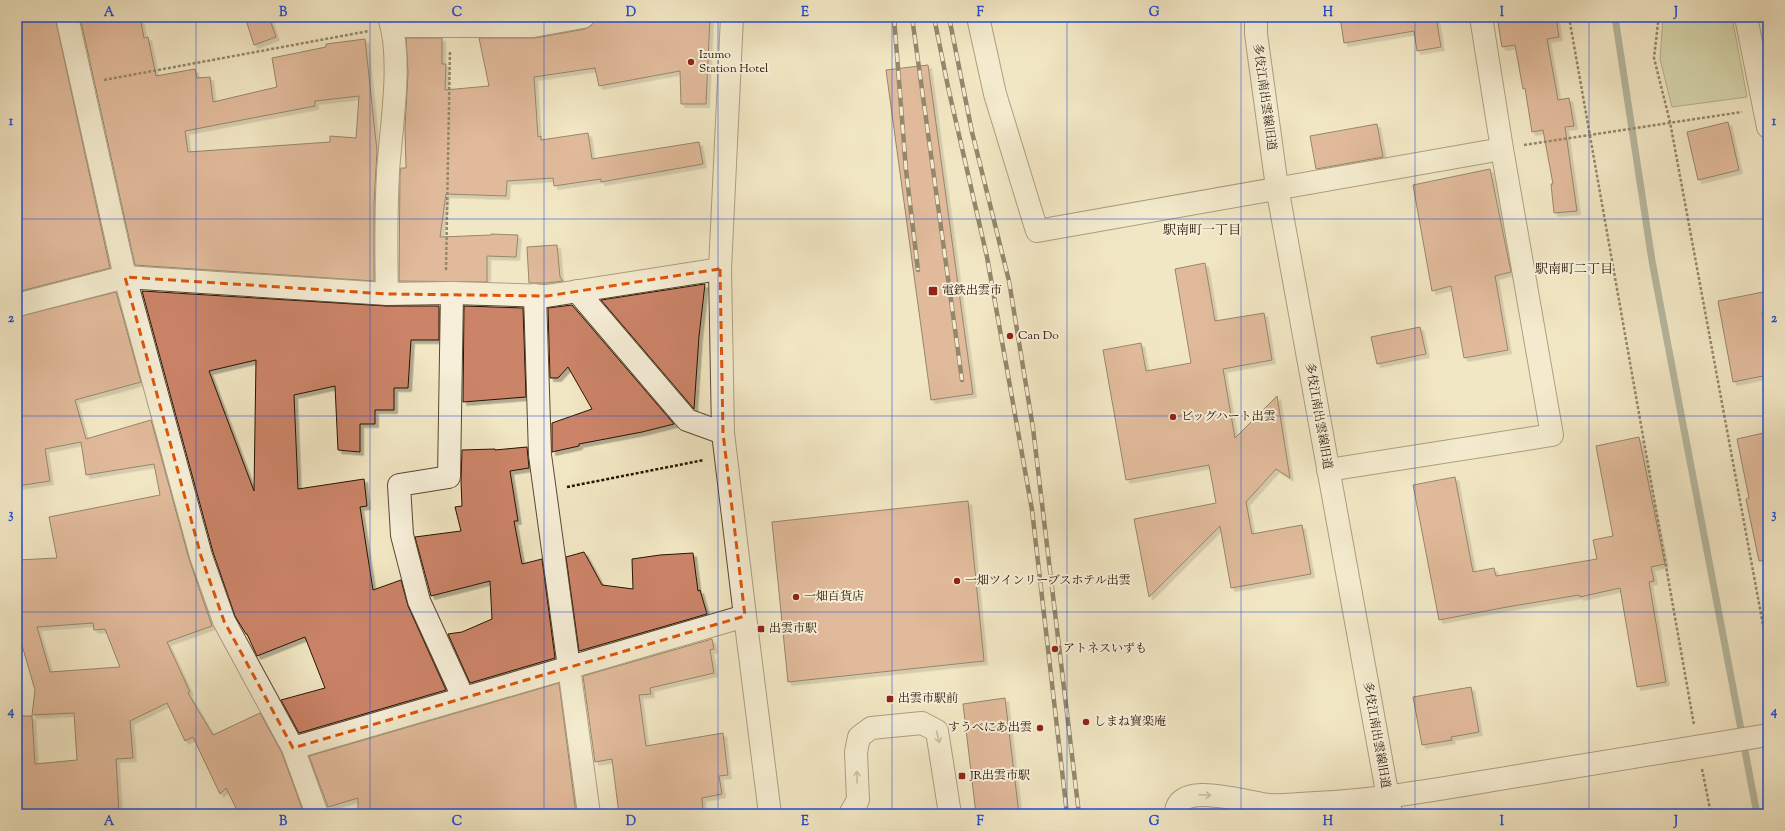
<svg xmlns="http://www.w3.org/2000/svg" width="1785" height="831" font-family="'Sorts Mill Goudy','Noto Serif JP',serif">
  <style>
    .green { fill: #b8c696; stroke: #6e6c4c }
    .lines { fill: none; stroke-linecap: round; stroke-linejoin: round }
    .stream { stroke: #6b7a6e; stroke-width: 7 }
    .building { fill: #cc8469; stroke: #241301; fill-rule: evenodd; filter: url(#shadow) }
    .minor-casing { stroke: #584832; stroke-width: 24 }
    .path { stroke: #241301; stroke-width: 2.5; stroke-dasharray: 3 2; stroke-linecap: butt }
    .minor { stroke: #f7efd9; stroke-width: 22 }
    .rail-casing { stroke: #241301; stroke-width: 4.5 }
    .rail { stroke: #f7efd9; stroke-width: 3; stroke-dasharray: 9; stroke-linecap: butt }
    .oneway { stroke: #988c78 }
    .marked { fill: none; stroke: #de560b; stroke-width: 3; stroke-dasharray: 8 5; stroke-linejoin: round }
    .grid { fill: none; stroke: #1d4ed8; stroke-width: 1; stroke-opacity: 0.55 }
    .poi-dot { fill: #8f2418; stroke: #f7efd9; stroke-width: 1.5 }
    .labels { text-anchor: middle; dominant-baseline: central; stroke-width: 4; stroke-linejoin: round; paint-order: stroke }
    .poi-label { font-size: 12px; fill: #241301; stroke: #f7efd9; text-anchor: start }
    .street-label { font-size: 12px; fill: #241301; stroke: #f7efd9 }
    .neighbourhood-label { font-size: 13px; fill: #241301; stroke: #f7efd9 }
    .neatline { fill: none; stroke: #1d4ed8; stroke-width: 1.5 }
    .grid-label { font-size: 13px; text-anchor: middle; font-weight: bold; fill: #1d4ed8 }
  </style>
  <defs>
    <filter id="shadow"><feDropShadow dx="3.5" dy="3.5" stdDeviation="0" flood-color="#0004"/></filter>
  </defs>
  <rect width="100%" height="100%" fill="#f2e7c4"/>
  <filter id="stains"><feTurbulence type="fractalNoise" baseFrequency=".005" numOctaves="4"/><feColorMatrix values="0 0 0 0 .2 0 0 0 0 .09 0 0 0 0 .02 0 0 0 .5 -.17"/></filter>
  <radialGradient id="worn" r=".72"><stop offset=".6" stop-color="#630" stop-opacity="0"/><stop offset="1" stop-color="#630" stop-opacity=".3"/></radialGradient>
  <!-- green -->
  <path class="green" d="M 1663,17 L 1732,17 L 1747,97 L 1672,107 L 1660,59 Z"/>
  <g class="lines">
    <!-- stream -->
    <path class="stream" d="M 1615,17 L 1652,261 L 1757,814"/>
  </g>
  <!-- building -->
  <g class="building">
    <path d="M 17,17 L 55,17 L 110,268 L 17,292 Z"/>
    <path d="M 80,17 L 140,17 L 144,38 L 148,37 L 156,76 L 195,69 L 197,78 L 210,77 L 213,102 L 277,87 L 272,58 L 326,47 L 326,44 L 365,39 L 377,151 L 374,202 L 374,281 L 135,265 ZM 359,96 L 356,138 L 330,136 L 330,142 L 188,152 L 185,131 L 315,106 L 315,101 Z"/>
    <path d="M 245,17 L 269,17 L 276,37 L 254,45 Z"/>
    <path d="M 604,17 L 710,17 L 706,104 L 681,104 L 680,71 L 599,86 L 595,68 L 534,77 L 538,137 L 541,136 L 541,140 L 588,133 L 592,159 L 699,142 L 703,164 L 601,182 L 601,179 L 554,186 L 553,178 L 507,181 L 506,196 L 446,194 L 440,237 L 491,235 L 491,234 L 518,235 L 516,257 L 487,256 L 487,282 L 399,281 L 400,173 L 401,168 L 406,168 L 405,128 L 408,73 L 406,38 L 442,38 L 442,64 L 446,64 L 445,90 L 489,86 L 479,38 L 535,38 L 585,29 L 591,26 L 595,19 Z"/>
    <path d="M 1340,17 L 1436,17 L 1441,47 L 1417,51 L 1414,31 L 1344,43 Z"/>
    <path d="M 1497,17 L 1556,17 L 1559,37 L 1547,39 L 1558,100 L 1569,98 L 1574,126 L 1565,127 L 1577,211 L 1554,213 L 1551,184 L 1553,184 L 1543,130 L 1532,132 L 1525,88 L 1523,89 L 1515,45 L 1502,47 Z"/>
    <path d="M 928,65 L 973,394 L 931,400 L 886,70 Z"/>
    <path d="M 1728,122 L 1739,170 L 1698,180 L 1687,132 Z"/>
    <path d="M 1377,124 L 1383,157 L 1316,169 L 1310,136 Z"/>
    <path d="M 1490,169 L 1511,272 L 1495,276 L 1508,350 L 1464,358 L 1451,286 L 1432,291 L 1413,185 Z"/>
    <path d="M 557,245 L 560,277 L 563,281 L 546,283 L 529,283 L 527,247 Z"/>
    <path d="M 1205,263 L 1215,321 L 1264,313 L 1272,360 L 1223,369 L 1235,438 L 1277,396 L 1290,478 L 1276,469 L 1246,502 L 1252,534 L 1302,525 L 1311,574 L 1231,588 L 1220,526 L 1149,597 L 1134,519 L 1216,503 L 1209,465 L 1126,480 L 1103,350 L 1141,343 L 1146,371 L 1191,363 L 1175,269 Z"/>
    <path d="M 705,284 L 699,336 L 694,409 L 601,300 Z"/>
    <path d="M 142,291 L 386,306 L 439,306 L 439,340 L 411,340 L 408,388 L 394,388 L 394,410 L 375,410 L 375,424 L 360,424 L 360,452 L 338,450 L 335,386 L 294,395 L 298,489 L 364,479 L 367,506 L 360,507 L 373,590 L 401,580 L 408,606 L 446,690 L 299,733 L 281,700 L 325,688 L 305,637 L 257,656 L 247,634 L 246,634 L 235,616 L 213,552 ZM 256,360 L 254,491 L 209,371 Z"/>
    <path d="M 116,292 L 141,382 L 75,400 L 86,439 L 151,420 L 189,559 L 212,626 L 167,642 L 190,692 L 188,693 L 213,735 L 260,713 L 282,753 L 304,814 L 239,814 L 226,788 L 220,794 L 193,737 L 185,741 L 167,703 L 130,721 L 133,758 L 116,759 L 119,814 L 73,814 L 72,809 L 43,814 L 17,814 L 17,716 L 32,716 L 35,764 L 77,760 L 74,713 L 32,715 L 35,690 L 17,628 L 17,560 L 57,558 L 49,517 L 160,495 L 154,464 L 86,475 L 81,442 L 45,449 L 50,481 L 17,486 L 17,317 ZM 93,623 L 94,630 L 105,629 L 120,667 L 50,672 L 37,627 Z"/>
    <path d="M 1763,292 L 1767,311 L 1762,312 L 1768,346 L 1768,375 L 1733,382 L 1718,301 Z"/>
    <path d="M 572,305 L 674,424 L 642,432 L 579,444 L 579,446 L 552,452 L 552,423 L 592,409 L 568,367 L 558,378 L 550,378 L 548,308 Z"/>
    <path d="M 464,306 L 523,308 L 526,397 L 463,402 Z"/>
    <path d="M 1420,327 L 1426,354 L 1377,364 L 1371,337 Z"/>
    <path d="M 1768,432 L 1768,560 L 1759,561 L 1746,499 L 1749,498 L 1737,439 Z"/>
    <path d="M 1639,437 L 1665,564 L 1651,567 L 1654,581 L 1649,582 L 1666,682 L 1637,687 L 1620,588 L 1580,597 L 1579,595 L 1507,607 L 1439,620 L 1413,485 L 1455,477 L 1473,572 L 1494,568 L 1496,576 L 1597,559 L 1593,540 L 1613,536 L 1596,446 Z"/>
    <path d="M 527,447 L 529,468 L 510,471 L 518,521 L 514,521 L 522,564 L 542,559 L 555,658 L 470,683 L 448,634 L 462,632 L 492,619 L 490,581 L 431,596 L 415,537 L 461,531 L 455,507 L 462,506 L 461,481 L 462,450 L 495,449 L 495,450 Z"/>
    <path d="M 968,501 L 984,661 L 788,682 L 772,522 Z"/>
    <path d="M 584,552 L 602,585 L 633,589 L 632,559 L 660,555 L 693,553 L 698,591 L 700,590 L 707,614 L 579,651 L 566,557 Z"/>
    <path d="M 712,639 L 714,649 L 710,650 L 714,673 L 650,688 L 651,694 L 639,695 L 646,746 L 723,733 L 728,775 L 719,776 L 722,794 L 702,798 L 703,811 L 684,814 L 619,814 L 612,759 L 595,762 L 583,676 Z"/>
    <path d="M 559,683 L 576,814 L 358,814 L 358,798 L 328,807 L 309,756 Z"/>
    <path d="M 1471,687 L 1479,732 L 1451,737 L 1452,740 L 1422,745 L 1413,697 Z"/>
    <path d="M 1005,698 L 1019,814 L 976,814 L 963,704 Z"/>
  </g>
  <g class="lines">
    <!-- minor casing -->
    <g class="minor-casing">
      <g id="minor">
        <path d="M 67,17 L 125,277 L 201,556 L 224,621 L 293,748 L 317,814"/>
        <path d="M 732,17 L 720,269 L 723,433 L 745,616 L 770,814"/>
        <path d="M 978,17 L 995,94 L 1037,231 L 1502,149"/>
        <path d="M 1256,17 L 1256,34 L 1277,187 L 1391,814"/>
        <path d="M 1746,17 L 1768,127"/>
        <path d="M 392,26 L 533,26 L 583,17"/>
        <path d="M 577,291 L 687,420 L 723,433"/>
        <path d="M 452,293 L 449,477 L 399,485 L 402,535 L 419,601 L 463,697"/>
        <path d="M 387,294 C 386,253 386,212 388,172 C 391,126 403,59 389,17"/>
        <path d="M 535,295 L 540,455 L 589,814"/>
        <path d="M 17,305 L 125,277 L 387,294 L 452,293 L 547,296 L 720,269"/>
        <path d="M 1328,470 L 1552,435 L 1502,149 L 1481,17"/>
        <path d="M 293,748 L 745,616"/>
        <path d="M 850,814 L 858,800 L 856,752 L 859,737 L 871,728 L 922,723 L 937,731 L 950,814"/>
        <path d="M 1176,814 C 1176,778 1250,804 1269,805 C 1284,806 1300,804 1315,803 C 1383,800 1450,787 1518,776 C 1601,762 1685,749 1768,735"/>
      </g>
    </g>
    <!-- path -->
    <g class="path">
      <path d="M 1569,17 L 1694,725"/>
      <path d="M 1657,17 L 1658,23 L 1654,58 L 1670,122 L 1768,652"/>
      <path d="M 104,80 L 369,31"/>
      <path d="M 1524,145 L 1742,112"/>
      <path d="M 446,270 L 450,50"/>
      <path d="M 567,487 L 704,460"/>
      <path d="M 1702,769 L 1711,814"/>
    </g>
    <!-- minor -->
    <use href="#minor" class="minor"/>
    <!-- rail casing -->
    <g class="rail-casing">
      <g id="rail">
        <path d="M 894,17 L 906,170 L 918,270"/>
        <path d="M 912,17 L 962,380"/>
        <path d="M 934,17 L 948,87 L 987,257 L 1032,510 L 1067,814"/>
        <path d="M 949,17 L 972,132 L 1009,281 L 1033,428 L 1079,814"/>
      </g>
    </g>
    <!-- rail -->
    <use href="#rail" class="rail"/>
  </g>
  <!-- one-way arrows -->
  <defs><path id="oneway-shaft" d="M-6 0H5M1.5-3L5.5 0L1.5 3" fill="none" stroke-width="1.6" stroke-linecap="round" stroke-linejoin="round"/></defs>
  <g class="oneway">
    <use href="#oneway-shaft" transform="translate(938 737) rotate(76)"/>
    <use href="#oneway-shaft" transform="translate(857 777) rotate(-92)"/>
    <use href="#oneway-shaft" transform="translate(1205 795) rotate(3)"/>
  </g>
  <!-- marked area -->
  <path d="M0 0H1785V831H0ZM 720,269 L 723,433 L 745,616 L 293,748 L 224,621 L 201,556 L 125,277 L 387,294 L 547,296 Z" fill="#f2e7c4" fill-opacity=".55" fill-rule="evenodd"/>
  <path class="marked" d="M 720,269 L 723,433 L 745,616 L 293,748 L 224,621 L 201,556 L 125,277 L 387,294 L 547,296 Z"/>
  <!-- grid -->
  <path class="grid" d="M 196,17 L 196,814M 370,17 L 370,814M 544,17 L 544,814M 718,17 L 718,814M 892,17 L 892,814M 1067,17 L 1067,814M 1241,17 L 1241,814M 1415,17 L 1415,814M 1589,17 L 1589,814M 17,219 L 1768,219M 17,416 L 1768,416M 17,612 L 1768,612"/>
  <!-- markers -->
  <g class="poi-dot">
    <circle cx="691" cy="62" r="4"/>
    <rect x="928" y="286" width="10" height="10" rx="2"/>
    <circle cx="1010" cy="336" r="4"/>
    <circle cx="1173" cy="417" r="4"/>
    <circle cx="957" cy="581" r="4"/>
    <circle cx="796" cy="597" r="4"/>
    <rect x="757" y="625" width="8" height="8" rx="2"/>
    <circle cx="1055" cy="649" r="4"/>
    <rect x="886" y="695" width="8" height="8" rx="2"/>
    <circle cx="1086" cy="722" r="4"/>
    <circle cx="1040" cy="728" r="4"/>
    <rect x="958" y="772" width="8" height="8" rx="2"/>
  </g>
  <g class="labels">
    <!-- poi labels -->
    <g class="poi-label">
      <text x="699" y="55">Izumo<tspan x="699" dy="14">Station Hotel</tspan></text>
      <text x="942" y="291">電鉄出雲市</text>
      <text x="1018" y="336">Can Do</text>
      <text x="1181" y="417">ビッグハート出雲</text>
      <text x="965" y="581">一畑ツインリーブスホテル出雲</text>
      <text x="804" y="597">一畑百貨店</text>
      <text x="769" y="629">出雲市駅</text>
      <text x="1063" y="649">アトネスいずも</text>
      <text x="898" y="699">出雲市駅前</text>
      <text x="1094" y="722">しまね寶楽庵</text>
      <text x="1032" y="728" text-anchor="end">すうべにあ出雲</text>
      <text x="970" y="776">JR出雲市駅</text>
    </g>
    <!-- street labels -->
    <g class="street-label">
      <text transform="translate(1264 97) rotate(82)">多伎江南出雲線旧道</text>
      <text transform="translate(1318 416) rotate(80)">多伎江南出雲線旧道</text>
      <text transform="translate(1376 735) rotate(80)">多伎江南出雲線旧道</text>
    </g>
    <!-- neighbourhood labels -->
    <g class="neighbourhood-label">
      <text x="1202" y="231">駅南町一丁目</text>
      <text x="1574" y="270">駅南町二丁目</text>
    </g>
  </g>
  <!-- margin -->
  <rect width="1785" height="831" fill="none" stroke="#f2e7c4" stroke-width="44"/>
  <rect x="22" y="22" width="1741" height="787" class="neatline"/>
  <g class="grid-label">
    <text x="109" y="16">A</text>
    <text x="283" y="16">B</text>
    <text x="457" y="16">C</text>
    <text x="631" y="16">D</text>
    <text x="805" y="16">E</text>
    <text x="980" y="16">F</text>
    <text x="1154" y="16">G</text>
    <text x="1328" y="16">H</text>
    <text x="1502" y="16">I</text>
    <text x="1676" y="16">J</text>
    <text x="11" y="125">1</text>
    <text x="1774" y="125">1</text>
    <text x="11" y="322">2</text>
    <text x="1774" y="322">2</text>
    <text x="11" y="518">3</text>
    <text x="1774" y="518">3</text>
    <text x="11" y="715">4</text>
    <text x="1774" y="715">4</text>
    <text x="109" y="825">A</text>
    <text x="283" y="825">B</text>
    <text x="457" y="825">C</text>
    <text x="631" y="825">D</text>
    <text x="805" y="825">E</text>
    <text x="980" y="825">F</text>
    <text x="1154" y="825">G</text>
    <text x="1328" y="825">H</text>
    <text x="1502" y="825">I</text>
    <text x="1676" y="825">J</text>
  </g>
  <rect width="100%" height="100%" filter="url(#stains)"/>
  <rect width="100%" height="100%" fill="url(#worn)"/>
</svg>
